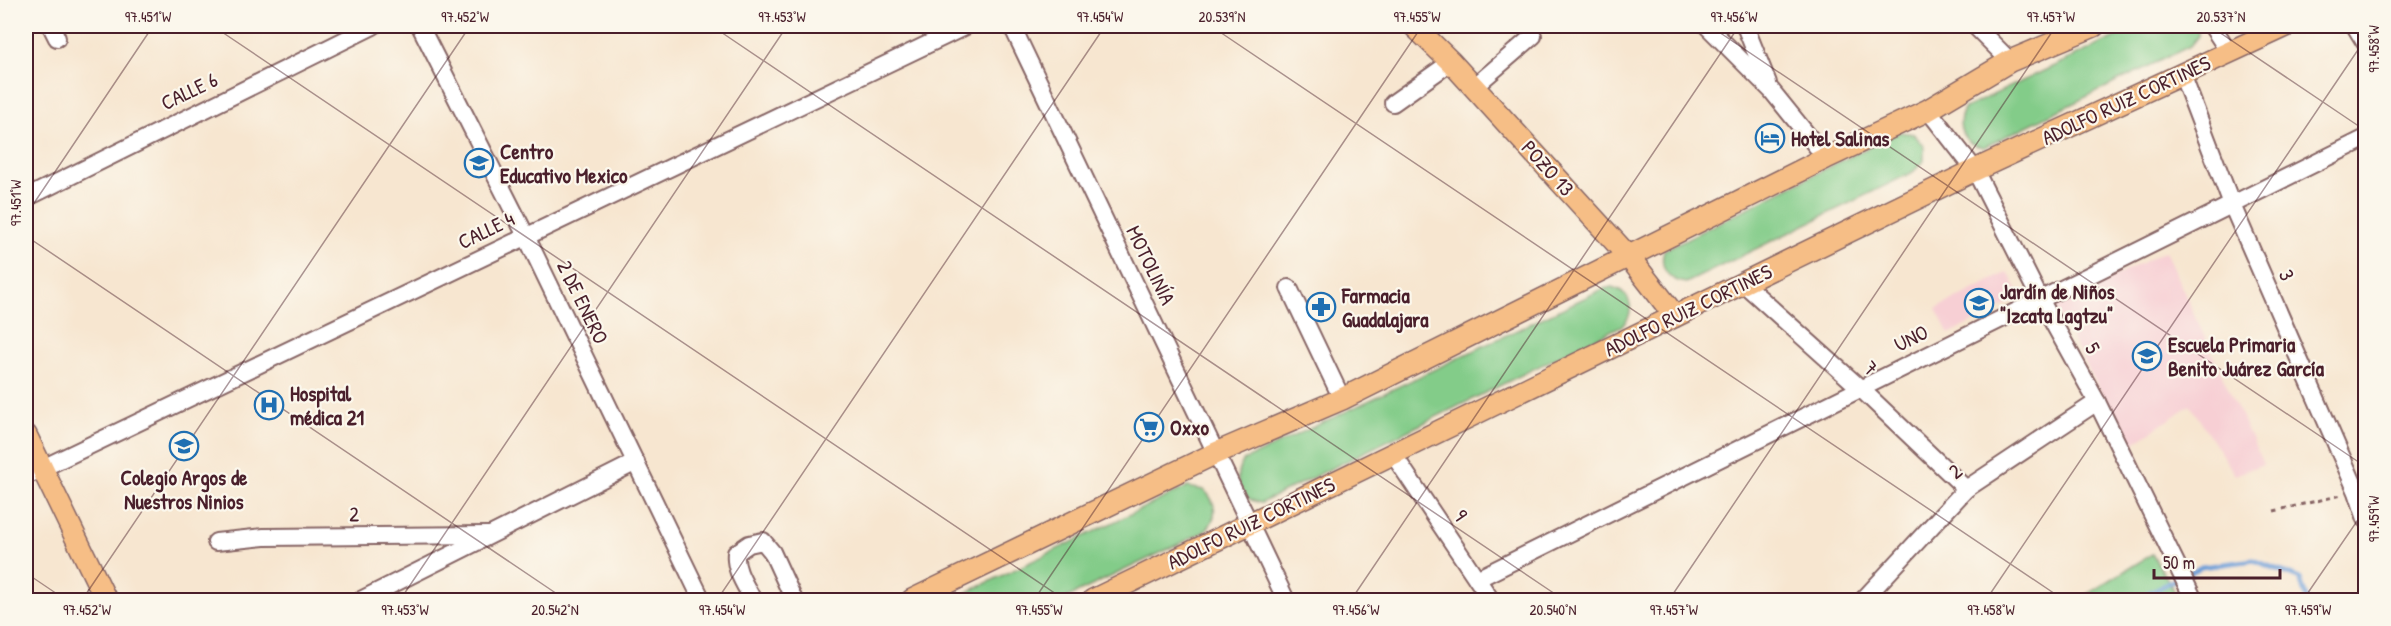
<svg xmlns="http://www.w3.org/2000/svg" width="2391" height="626" font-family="'Patrick Hand',sans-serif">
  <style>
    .built { fill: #f7cfd4 }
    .green { fill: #83cc89; stroke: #66765a; stroke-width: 1.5 }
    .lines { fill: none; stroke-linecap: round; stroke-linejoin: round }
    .stream { stroke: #6d9fd8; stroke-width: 5 }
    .minor-casing { stroke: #876565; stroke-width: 20 }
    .major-casing { stroke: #876565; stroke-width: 24 }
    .path { stroke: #876565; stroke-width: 3; stroke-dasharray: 4.5 4.5; stroke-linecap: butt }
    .minor { stroke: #fff; stroke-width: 16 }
    .major { stroke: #f6be86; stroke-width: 21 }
    .ticks { fill: none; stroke: #4a1f2b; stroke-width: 1.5; stroke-opacity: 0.45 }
    .labels { text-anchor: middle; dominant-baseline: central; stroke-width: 4.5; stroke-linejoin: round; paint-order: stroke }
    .street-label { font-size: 21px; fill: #4a1f2b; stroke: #fbf7ec }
    .poi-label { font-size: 21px; font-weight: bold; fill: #4a1f2b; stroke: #fbf7ec; text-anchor: start }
    .neatline { fill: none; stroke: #4a1f2b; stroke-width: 2 }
    .ticks-label { font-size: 15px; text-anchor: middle; fill: #4a1f2b }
  </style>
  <rect width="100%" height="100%" fill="#fbf7ec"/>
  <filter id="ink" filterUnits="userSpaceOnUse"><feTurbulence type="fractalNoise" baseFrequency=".0167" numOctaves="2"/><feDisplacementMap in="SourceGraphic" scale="12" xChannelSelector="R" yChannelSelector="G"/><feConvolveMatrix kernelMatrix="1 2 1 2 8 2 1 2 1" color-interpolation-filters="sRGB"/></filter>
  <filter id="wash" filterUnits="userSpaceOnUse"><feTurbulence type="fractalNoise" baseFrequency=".008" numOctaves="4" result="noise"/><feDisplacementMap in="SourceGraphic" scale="24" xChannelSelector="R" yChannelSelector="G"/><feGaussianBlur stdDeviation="1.35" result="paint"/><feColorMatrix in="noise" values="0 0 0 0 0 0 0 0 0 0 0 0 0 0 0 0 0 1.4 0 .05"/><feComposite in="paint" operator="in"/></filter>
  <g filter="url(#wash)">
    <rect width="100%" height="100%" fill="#f7e6d0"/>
    <!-- built -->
    <g class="built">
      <path d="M 2165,251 L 2263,464 L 2235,475 L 2190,405 L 2130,446 L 2055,307 Z"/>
      <path d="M 2008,272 L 2021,297 L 1949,334 L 1936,309 Z"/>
    </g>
    <!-- green -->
    <g class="green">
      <path d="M 2139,26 L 2198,26 L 2198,36 L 2190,46 L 1984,147 C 1963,145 1954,126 1965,108 Z"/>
      <path d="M 1899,132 L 1914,134 L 1924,146 L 1924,161 L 1913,172 L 1686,283 C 1668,281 1659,267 1664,250 Z"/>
      <path d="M 1612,287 C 1631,292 1636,311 1623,325 L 1261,503 C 1239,499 1231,478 1244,460 L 1603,289 Z"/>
      <path d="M 1187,487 L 1204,490 C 1218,503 1218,519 1204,532 L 1062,600 L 951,600 Z"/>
      <path d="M 2152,554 L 2180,600 L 2078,600 Z"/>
    </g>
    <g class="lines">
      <!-- stream -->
      <path class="stream" d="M 2134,600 L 2201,567 L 2254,560 L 2300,579 L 2307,600"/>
    </g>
  </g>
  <g filter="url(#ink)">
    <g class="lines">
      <!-- minor casing -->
      <g class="minor-casing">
        <g id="minor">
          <path d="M 51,26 L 57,38"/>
          <path d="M 420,26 L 526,236 L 702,600"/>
          <path d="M 1012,26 L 1286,600"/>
          <path d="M 1707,26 L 1771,90 L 1826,158"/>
          <path d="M 1745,26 L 1768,83"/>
          <path d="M 1975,26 L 2010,61"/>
          <path d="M 2212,26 L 2229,52"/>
          <path d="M 2355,26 L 2366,44"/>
          <path d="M 2182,74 L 2232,205 L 2357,492 L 2366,519"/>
          <path d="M 1474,87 L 1533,36"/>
          <path d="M 1393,103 L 1451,62"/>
          <path d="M 1928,110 L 1975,170 L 2040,299 L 2097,402 L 2194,600"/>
          <path d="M 26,198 L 373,26"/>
          <path d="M 1743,283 L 1860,388 L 1966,489"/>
          <path d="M 1289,288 L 1342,399"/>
          <path d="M 1393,454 L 1491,600"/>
          <path d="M 26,476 L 966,26"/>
          <path d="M 216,542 L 264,537 L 488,535"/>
          <path d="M 1477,579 L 2366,138"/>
          <path d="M 361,600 L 636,462"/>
          <path d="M 753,600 C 746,586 734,570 736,553 L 749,544 L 763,541 L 772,552 L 794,600"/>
          <path d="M 1863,600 L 1966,489 L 2097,402"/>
        </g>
      </g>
      <!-- major casing -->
      <g class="major-casing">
        <g id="major">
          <path d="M 1414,26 L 1451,62 L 1629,257 L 1675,316"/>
          <path d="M 26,435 L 106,600"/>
          <path d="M 912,600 L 1216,453 L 1342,399 L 1826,158 L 1928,110 L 2010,61 L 2094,26"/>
          <path d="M 1093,600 L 1975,170 L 2286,26"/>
        </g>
      </g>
      <!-- path -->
      <path class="path" d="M 2274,511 L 2342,495"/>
      <!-- minor -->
      <use href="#minor" class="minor"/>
      <!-- major -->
      <use href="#major" class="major"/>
    </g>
  </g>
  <!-- ticks -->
  <path class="ticks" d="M 213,26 L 1065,600M 712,26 L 1564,600M 1211,26 L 2064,600M 1710,26 L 2366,467M 2210,26 L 2366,131M 26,215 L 153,26M 26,236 L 566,600M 26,573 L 66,600M 82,600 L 470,26M 400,600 L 787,26M 717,600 L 1105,26M 1034,600 L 1422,26M 1351,600 L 1739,26M 1669,600 L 2056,26M 1986,600 L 2366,38M 2303,600 L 2366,508"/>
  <!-- icons -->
  <defs>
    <g id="hotel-ring" transform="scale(1.5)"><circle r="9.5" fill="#fbf7ec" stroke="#1f6fb2" stroke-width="1.5"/><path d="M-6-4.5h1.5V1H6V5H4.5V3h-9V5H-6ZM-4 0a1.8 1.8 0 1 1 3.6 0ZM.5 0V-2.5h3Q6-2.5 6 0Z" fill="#1f6fb2"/></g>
    <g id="school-ring" transform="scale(1.5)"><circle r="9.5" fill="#fbf7ec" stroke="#1f6fb2" stroke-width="1.5"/><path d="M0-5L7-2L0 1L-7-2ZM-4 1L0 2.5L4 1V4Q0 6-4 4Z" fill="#1f6fb2"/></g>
    <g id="pharmacy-ring" transform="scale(1.5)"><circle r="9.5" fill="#fbf7ec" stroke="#1f6fb2" stroke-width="1.5"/><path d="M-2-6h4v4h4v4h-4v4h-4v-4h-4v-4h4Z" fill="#1f6fb2"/></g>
    <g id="hospital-ring" transform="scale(1.5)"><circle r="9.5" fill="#fbf7ec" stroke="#1f6fb2" stroke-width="1.5"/><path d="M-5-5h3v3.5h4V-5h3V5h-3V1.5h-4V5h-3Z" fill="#1f6fb2"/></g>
    <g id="supermarket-ring" transform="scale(1.5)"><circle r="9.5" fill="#fbf7ec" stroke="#1f6fb2" stroke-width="1.5"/><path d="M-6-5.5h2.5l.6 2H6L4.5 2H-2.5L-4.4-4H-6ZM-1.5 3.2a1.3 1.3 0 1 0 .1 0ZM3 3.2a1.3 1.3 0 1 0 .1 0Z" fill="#1f6fb2"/></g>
  </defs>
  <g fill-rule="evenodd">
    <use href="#hotel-ring" x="1770" y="138"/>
    <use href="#school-ring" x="479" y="163"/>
    <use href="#school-ring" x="1979" y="303"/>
    <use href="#pharmacy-ring" x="1321" y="307"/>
    <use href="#school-ring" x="2147" y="356"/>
    <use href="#hospital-ring" x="269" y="405"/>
    <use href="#supermarket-ring" x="1149" y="427"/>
    <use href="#school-ring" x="184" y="446"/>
  </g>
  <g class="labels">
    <!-- street labels -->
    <g class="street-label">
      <text transform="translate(189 91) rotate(-26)">CALLE 6</text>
      <text transform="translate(2126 100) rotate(-25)">ADOLFO RUIZ CORTINES</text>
      <text transform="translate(1548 168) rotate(48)">POZO 13</text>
      <text transform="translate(486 230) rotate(-26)">CALLE 4</text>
      <text transform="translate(1151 265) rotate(64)">MOTOLINÍA</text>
      <text transform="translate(2287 275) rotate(67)">3</text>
      <text transform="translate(583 302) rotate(64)">2 DE ENERO</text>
      <text transform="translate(1688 310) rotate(-26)">ADOLFO RUIZ CORTINES</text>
      <text transform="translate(1911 338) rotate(-26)">UNO</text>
      <text transform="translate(2093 348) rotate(61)">5</text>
      <text transform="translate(1871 368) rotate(43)">7</text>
      <text transform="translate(1955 471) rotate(-39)">2</text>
      <text transform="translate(354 514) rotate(-1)">2</text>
      <text transform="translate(1461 515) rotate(56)">9</text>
      <text transform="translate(1251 523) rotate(-26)">ADOLFO RUIZ CORTINES</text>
    </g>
    <!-- poi labels -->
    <g class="poi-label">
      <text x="1791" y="138">Hotel Salinas</text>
      <text x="500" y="151">Centro<tspan x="500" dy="24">Educativo Mexico</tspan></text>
      <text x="2000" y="291">Jardín de Niños<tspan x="2000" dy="24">"Izcata Lagtzu"</tspan></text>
      <text x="1342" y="295">Farmacia<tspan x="1342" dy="24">Guadalajara</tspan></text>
      <text x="2168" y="344">Escuela Primaria<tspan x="2168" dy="24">Benito Juárez García</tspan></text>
      <text x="290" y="393">Hospital<tspan x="290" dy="24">médica 21</tspan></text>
      <text x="1170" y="427">Oxxo</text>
      <text x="184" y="477" text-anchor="middle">Colegio Argos de<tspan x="184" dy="24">Nuestros Ninios</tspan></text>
    </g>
  </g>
  <!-- margin -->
  <rect width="2391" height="626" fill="none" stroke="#fbf7ec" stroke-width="66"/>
  <!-- scale -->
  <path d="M2154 569v9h126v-9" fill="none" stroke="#4a1f2b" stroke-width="3"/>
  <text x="2163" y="569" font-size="18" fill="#4a1f2b" stroke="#fbf7ec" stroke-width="4.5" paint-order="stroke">50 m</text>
  <rect x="33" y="33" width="2325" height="560" class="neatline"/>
  <g class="ticks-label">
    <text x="148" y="22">97.451°W</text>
    <text x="465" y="22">97.452°W</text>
    <text x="782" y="22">97.453°W</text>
    <text x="1100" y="22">97.454°W</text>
    <text x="1222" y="22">20.539°N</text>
    <text x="1417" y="22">97.455°W</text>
    <text x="1734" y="22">97.456°W</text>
    <text x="2051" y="22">97.457°W</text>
    <text x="2221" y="22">20.537°N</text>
    <text transform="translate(2374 49) rotate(-90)" y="5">97.458°W</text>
    <text transform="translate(16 203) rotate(-90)" y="5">97.451°W</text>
    <text transform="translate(2374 519) rotate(-90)" y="5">97.459°W</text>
    <text x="87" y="615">97.452°W</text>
    <text x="405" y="615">97.453°W</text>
    <text x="555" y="615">20.542°N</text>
    <text x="722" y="615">97.454°W</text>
    <text x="1039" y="615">97.455°W</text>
    <text x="1356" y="615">97.456°W</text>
    <text x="1553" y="615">20.540°N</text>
    <text x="1674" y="615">97.457°W</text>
    <text x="1991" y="615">97.458°W</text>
    <text x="2308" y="615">97.459°W</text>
  </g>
</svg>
